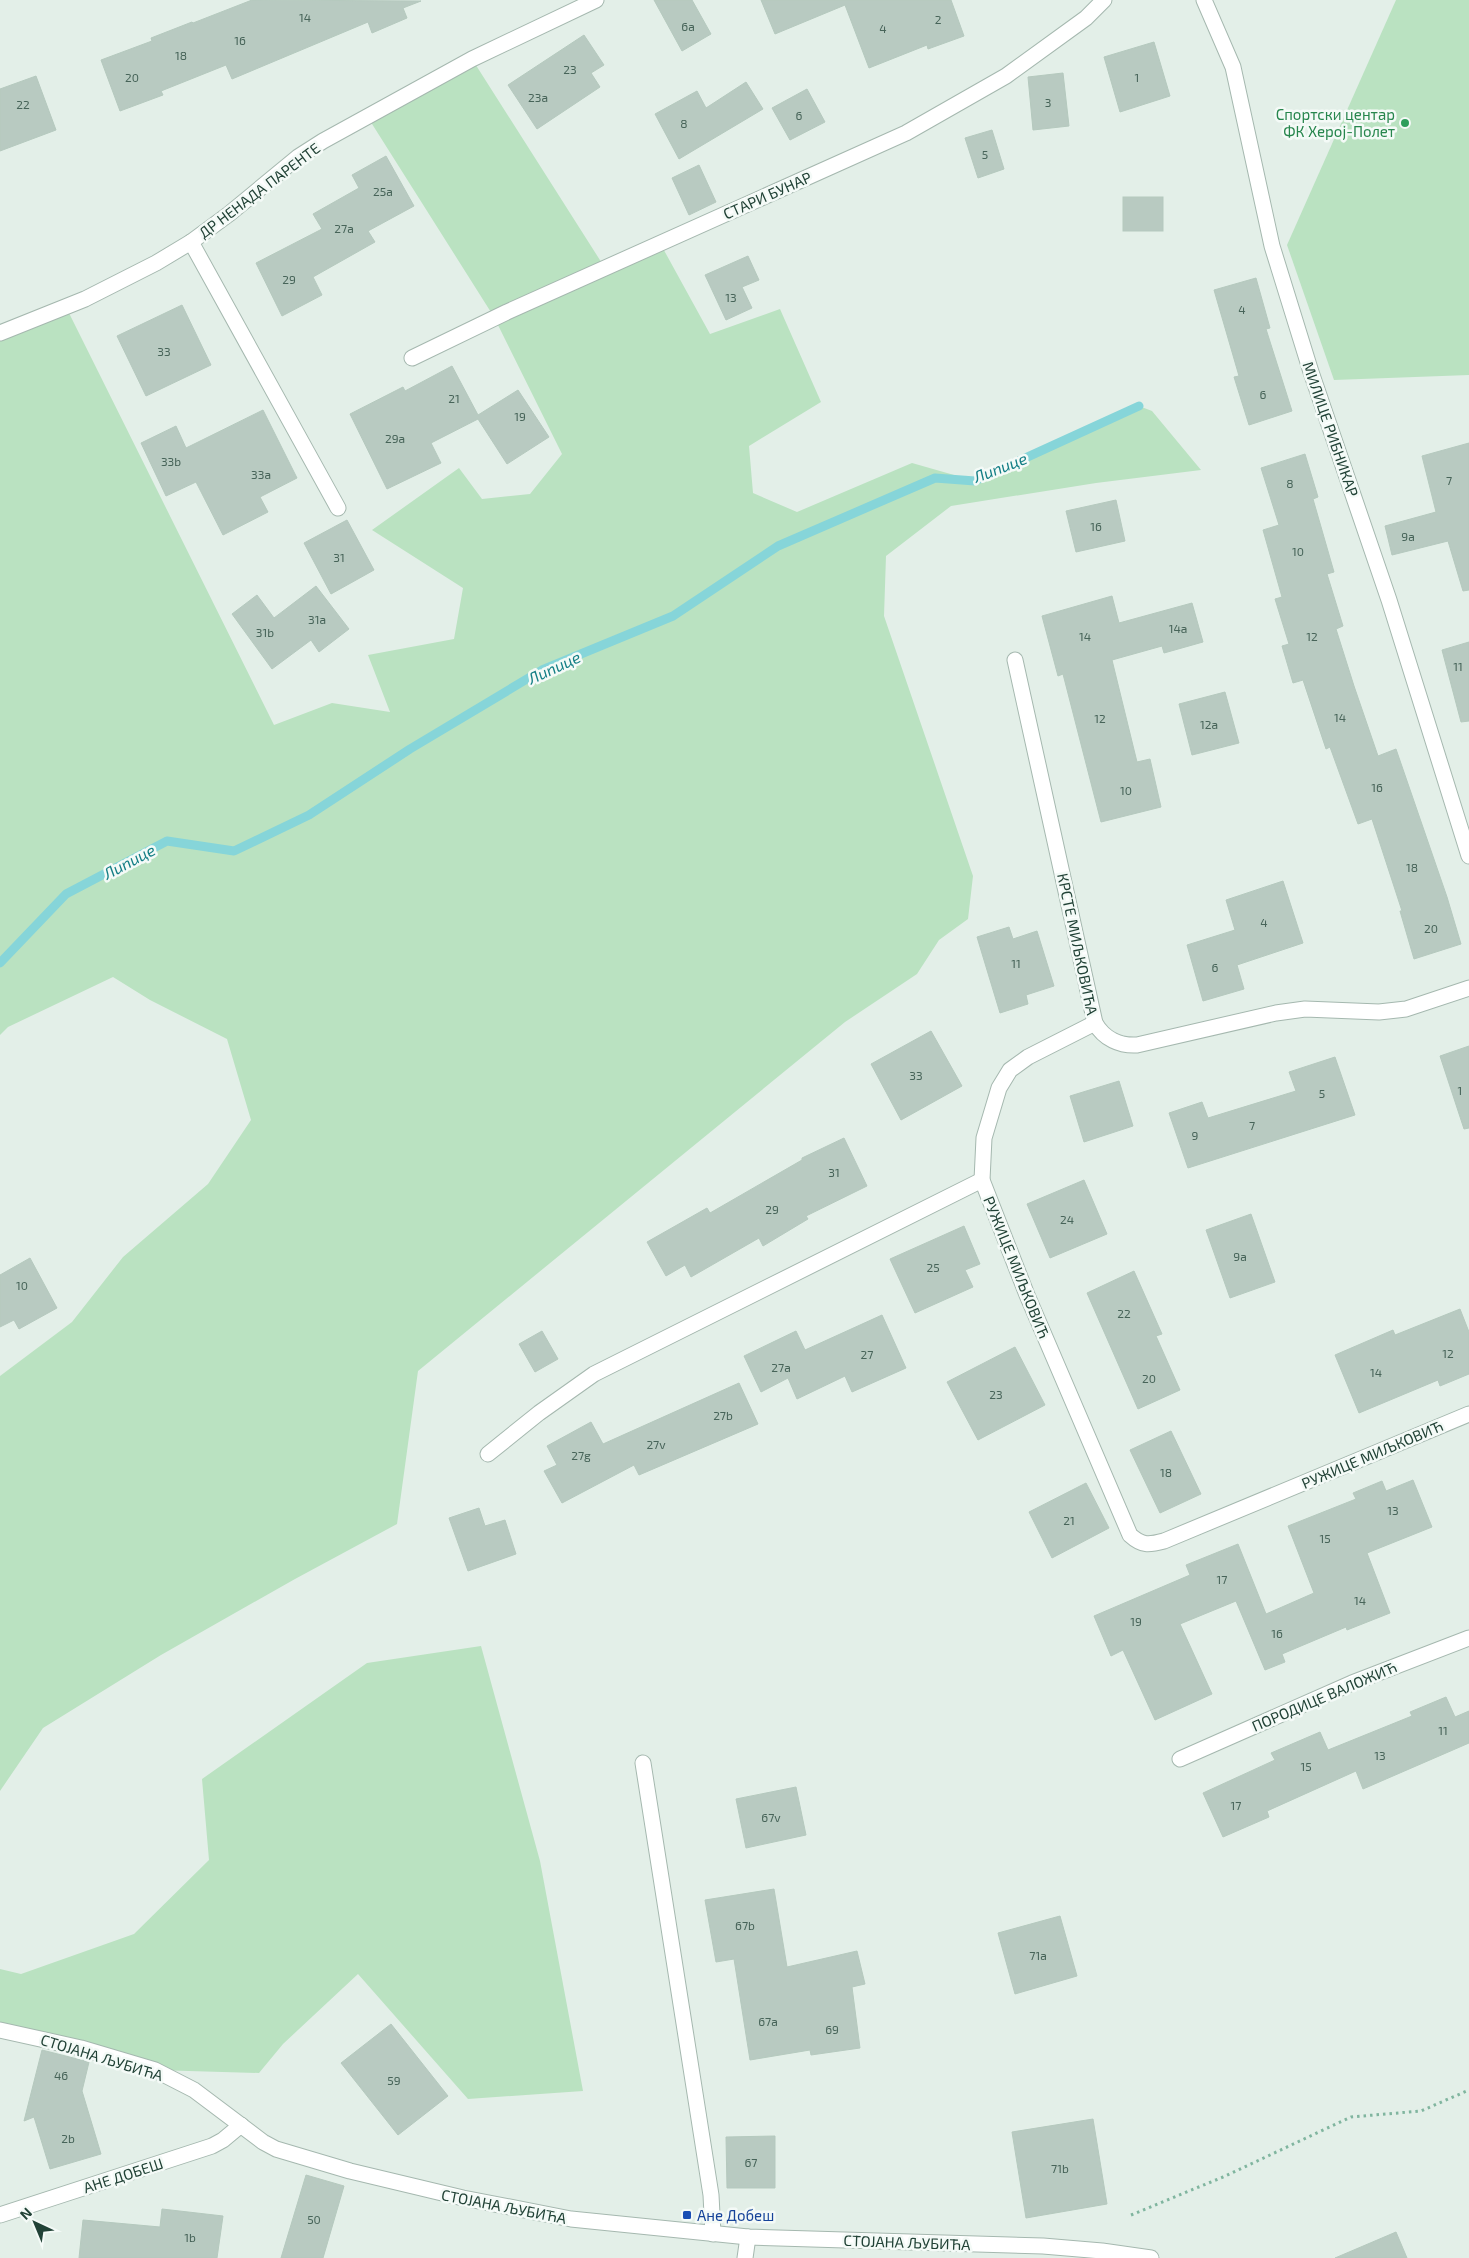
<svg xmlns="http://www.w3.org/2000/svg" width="1469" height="2258" font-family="'Exo 2',sans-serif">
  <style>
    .green { fill: #bae2c1 }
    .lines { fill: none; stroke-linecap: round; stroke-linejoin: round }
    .stream { stroke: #86d5d9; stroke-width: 9 }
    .building { fill: #b8cac1; stroke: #b5c9be }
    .minor-casing { stroke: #a5b8af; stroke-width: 17 }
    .path { stroke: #80b59f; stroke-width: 3; stroke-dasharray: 2.5 4; stroke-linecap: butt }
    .minor { stroke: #fff; stroke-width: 15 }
    .leisure-dot { fill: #2e9e5b; stroke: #f4faf7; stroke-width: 2 }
    .transit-dot { fill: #1a4fb4; stroke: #f4faf7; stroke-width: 2 }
    .labels { text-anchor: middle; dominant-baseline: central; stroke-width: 5; stroke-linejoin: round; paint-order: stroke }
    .number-label { font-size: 12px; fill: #476459 }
    .leisure-label { font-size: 15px; fill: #27864d; stroke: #f4faf7; text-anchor: end }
    .street-label { font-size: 15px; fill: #214236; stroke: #f4faf7 }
    .transit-label { font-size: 15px; fill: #164399; stroke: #f4faf7; text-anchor: start }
    .water-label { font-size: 16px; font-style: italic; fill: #137e85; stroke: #f4faf7 }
  </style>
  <rect width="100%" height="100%" fill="#e3efe8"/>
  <!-- green -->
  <g class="green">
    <path d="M 1396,0 L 1469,0 L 1469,375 L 1334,380 L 1287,245 Z"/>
    <path d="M 472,59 L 605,268 L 660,243 L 710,334 L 780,309 L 821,402 L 749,446 L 753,493 L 797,512 L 912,463 L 975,481 L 1139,406 L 1152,411 L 1201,470 L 1096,483 L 951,506 L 886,556 L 884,616 L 973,876 L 968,919 L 939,940 L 917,974 L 845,1022 L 418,1371 L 397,1524 L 295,1579 L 161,1655 L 43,1728 L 0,1791 L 0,1376 L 72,1322 L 123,1257 L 208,1184 L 251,1120 L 227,1039 L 150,1000 L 113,977 L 8,1027 L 0,1035 L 0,333 L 65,305 L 274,725 L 332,703 L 390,712 L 368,655 L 454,639 L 463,588 L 372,530 L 459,468 L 482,499 L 530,494 L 562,454 L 494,317 L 367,116 Z"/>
    <path d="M 481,1646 L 540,1861 L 583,2091 L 468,2099 L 358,1974 L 283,2044 L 259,2073 L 155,2070 L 0,2030 L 0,1969 L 21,1974 L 134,1934 L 209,1860 L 202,1779 L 367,1663 Z"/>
  </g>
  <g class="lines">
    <!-- stream -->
    <path class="stream" d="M 0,963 L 66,894 L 167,841 L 234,851 L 309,815 L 410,749 L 542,670 L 673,616 L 778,546 L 935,478 L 975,481 L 1139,406"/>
  </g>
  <!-- building -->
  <g class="building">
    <path d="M 252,0 L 421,1 L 403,8 L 407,18 L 372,33 L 368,22 L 232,79 L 226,65 L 161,91 L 163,95 L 120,111 L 101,60 L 152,41 L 151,38 L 192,22 L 193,23 Z"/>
    <path d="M 654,0 L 692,0 L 711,34 L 682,51 Z"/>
    <path d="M 761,0 L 951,0 L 964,36 L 928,49 L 927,45 L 869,68 L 845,5 L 775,34 Z"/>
    <path d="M 584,35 L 604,65 L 591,73 L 600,87 L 537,129 L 508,85 Z"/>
    <path d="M 1154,42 L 1170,96 L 1120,112 L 1104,57 Z"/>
    <path d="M 1063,73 L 1069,126 L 1033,130 L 1028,77 Z"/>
    <path d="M 36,76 L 56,130 L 0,151 L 0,89 Z"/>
    <path d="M 746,82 L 763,109 L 679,159 L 655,114 L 697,91 L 706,108 Z"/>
    <path d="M 807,89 L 825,122 L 790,140 L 772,108 Z"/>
    <path d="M 992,130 L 1004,169 L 978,178 L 965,138 Z"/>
    <path d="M 386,156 L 414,206 L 368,231 L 375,242 L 313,277 L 322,295 L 282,316 L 256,263 L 322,229 L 313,214 L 359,188 L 352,175 Z"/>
    <path d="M 699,165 L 716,202 L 689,215 L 672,178 Z"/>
    <rect x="1123" y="197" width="40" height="34"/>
    <path d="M 748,256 L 759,280 L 742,287 L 752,308 L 726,320 L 705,275 Z"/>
    <path d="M 1256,278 L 1270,328 L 1266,329 L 1292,411 L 1249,425 L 1234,377 L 1239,376 L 1214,290 Z"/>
    <path d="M 182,305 L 211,365 L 146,396 L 117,336 Z"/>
    <path d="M 452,366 L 478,415 L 518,390 L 549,437 L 507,464 L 478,419 L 431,443 L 441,463 L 387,489 L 350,414 L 403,387 L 405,391 Z"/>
    <path d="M 263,410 L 297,478 L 260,497 L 268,512 L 223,535 L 196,482 L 166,496 L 141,443 L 176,426 L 186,448 Z"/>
    <path d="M 1469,443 L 1469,590 L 1463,591 L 1448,541 L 1392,555 L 1385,526 L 1436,512 L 1422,456 Z"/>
    <path d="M 1305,454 L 1318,497 L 1313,499 L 1334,572 L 1327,574 L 1343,626 L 1336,629 L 1354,686 L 1378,756 L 1396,749 L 1447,897 L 1461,944 L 1414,959 L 1400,911 L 1402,911 L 1372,819 L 1358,824 L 1330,747 L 1326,749 L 1303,680 L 1293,683 L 1282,646 L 1289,644 L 1275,599 L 1282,597 L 1263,530 L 1279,525 L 1261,468 Z"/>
    <path d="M 1116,500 L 1125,541 L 1076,552 L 1066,511 Z"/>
    <path d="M 347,520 L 374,570 L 331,594 L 304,543 Z"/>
    <path d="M 316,586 L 349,629 L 319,652 L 311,640 L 272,669 L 232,614 L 257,595 L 274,618 Z"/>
    <path d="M 1112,596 L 1119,623 L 1192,603 L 1203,642 L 1164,653 L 1162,646 L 1112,660 L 1137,762 L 1150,759 L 1161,807 L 1101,822 L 1063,674 L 1058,676 L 1042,616 Z"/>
    <path d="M 1469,642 L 1469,721 L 1461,722 L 1442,650 Z"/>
    <path d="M 1225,692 L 1239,743 L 1192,755 L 1179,704 Z"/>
    <path d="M 1283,881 L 1303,943 L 1237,965 L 1244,989 L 1203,1001 L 1187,945 L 1235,930 L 1226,900 Z"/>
    <path d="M 1009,927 L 1013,939 L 1037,931 L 1054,986 L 1026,995 L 1028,1004 L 1000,1013 L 977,937 Z"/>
    <path d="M 931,1031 L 962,1086 L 901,1120 L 871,1064 Z"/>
    <path d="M 1469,1046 L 1469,1128 L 1464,1129 L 1440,1056 Z"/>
    <path d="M 1335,1057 L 1355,1115 L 1188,1168 L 1169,1113 L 1202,1102 L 1208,1118 L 1296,1091 L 1289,1072 Z"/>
    <path d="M 1119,1081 L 1133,1126 L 1084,1142 L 1070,1096 Z"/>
    <path d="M 844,1138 L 867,1186 L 806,1216 L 808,1219 L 763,1246 L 759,1238 L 691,1277 L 685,1265 L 666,1276 L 647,1242 L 707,1208 L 710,1213 L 802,1160 L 802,1158 Z"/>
    <path d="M 1084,1180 L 1107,1234 L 1050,1258 L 1027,1204 Z"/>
    <path d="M 1251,1214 L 1275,1282 L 1230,1298 L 1206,1230 Z"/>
    <path d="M 964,1226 L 980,1264 L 965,1270 L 973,1287 L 915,1313 L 890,1259 Z"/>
    <path d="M 30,1258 L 57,1308 L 19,1329 L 14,1320 L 0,1327 L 0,1275 Z"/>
    <path d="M 1134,1271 L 1162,1334 L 1156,1336 L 1180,1390 L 1138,1409 L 1087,1293 Z"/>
    <path d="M 1460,1309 L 1469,1332 L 1469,1374 L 1440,1386 L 1438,1380 L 1359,1413 L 1335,1355 L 1393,1330 L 1395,1335 Z"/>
    <path d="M 882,1315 L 906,1368 L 852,1392 L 845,1376 L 797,1399 L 788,1378 L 761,1392 L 744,1356 L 796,1331 L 805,1350 Z"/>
    <path d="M 542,1331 L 558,1359 L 535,1372 L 519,1344 Z"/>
    <path d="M 1015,1347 L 1045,1405 L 978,1440 L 947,1382 Z"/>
    <path d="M 739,1383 L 758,1424 L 639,1475 L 634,1465 L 562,1503 L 544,1471 L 557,1465 L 547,1446 L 591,1422 L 603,1444 Z"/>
    <path d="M 1171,1431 L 1201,1494 L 1160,1513 L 1130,1450 Z"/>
    <path d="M 1413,1480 L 1432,1527 L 1367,1553 L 1390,1613 L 1347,1630 L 1346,1627 L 1282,1654 L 1285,1662 L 1265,1670 L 1236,1601 L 1180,1624 L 1212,1694 L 1155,1720 L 1123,1650 L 1111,1656 L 1094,1616 L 1190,1575 L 1186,1565 L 1238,1544 L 1266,1614 L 1314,1593 L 1288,1526 L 1356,1499 L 1353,1493 L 1382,1481 L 1386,1491 Z"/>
    <path d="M 1086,1483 L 1109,1528 L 1052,1558 L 1029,1512 Z"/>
    <path d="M 479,1508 L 485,1526 L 505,1520 L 516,1554 L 468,1571 L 449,1518 Z"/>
    <path d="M 1446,1697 L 1455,1717 L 1469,1711 L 1469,1743 L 1363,1789 L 1356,1771 L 1267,1811 L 1269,1817 L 1223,1837 L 1203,1793 L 1275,1760 L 1271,1753 L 1320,1732 L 1328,1750 L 1412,1716 L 1410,1712 Z"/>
    <path d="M 796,1787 L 806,1835 L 746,1848 L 736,1799 Z"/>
    <path d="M 774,1889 L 787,1967 L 857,1951 L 865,1984 L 852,1987 L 860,2048 L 811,2055 L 810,2050 L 750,2060 L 734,1959 L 716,1962 L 705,1900 Z"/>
    <path d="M 1060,1916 L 1077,1976 L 1015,1994 L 998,1933 Z"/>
    <path d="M 391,2024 L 448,2096 L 398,2135 L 341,2063 Z"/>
    <path d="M 42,2050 L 89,2062 L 82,2091 L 101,2154 L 50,2169 L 34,2117 L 24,2121 Z"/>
    <path d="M 1093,2119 L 1107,2204 L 1026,2218 L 1012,2132 Z"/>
    <path d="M 775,2136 L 775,2188 L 727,2188 L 726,2137 Z"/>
    <path d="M 306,2175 L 344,2186 L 323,2258 L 281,2258 Z"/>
    <path d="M 162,2209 L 223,2216 L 217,2258 L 79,2258 L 83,2220 L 160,2227 Z"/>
    <path d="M 1396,2232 L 1407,2258 L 1335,2258 Z"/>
  </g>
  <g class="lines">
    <!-- minor casing -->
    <g class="minor-casing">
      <g id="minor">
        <path d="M 1204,0 L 1233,67 L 1272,246 L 1311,372 L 1389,600 L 1469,856"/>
        <path d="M 191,242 L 338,508"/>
        <path d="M 0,333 L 85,299 L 156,263 L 191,242 L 229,214 L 298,157 L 323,141 L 472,59 L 596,0"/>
        <path d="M 412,358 L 507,312 L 906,133 L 1006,76 L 1086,18 L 1104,0"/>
        <path d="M 1015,660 L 1095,1023 C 1104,1039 1120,1046 1137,1045 L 1276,1013 L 1305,1009 L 1379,1012 L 1406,1009 L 1469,988"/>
        <path d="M 1095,1023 L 1028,1057 L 1010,1070 L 999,1088 L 984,1138 L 982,1180 L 1027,1295 L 1130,1535 C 1142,1546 1149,1545 1164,1541 L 1469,1414"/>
        <path d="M 488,1454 L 539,1413 L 594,1374 L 982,1180"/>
        <path d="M 1180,1759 L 1352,1683 L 1469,1638"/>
        <path d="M 643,1763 L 711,2195 L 713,2234"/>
        <path d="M 0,2030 L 81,2048 L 155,2070 L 194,2090 L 263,2142 L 276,2149 L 350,2171 L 463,2198 L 571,2219 L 748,2237 L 1043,2246 L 1102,2251 L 1151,2258"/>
        <path d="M 0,2215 L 212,2146 L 223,2140 L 241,2125"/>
        <path d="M 745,2258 L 748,2237"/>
      </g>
    </g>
    <!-- path -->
    <path class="path" d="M 1131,2215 L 1223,2177 L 1351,2117 L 1421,2111 L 1469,2090"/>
    <!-- minor -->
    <use href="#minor" class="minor"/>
  </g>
  <!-- markers -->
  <circle class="leisure-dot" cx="1405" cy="123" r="5"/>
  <rect class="transit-dot" x="682" y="2210" width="10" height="10" rx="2.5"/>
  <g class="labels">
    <!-- number labels -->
    <g class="number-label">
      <text x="305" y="17">14</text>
      <text x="938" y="19">2</text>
      <text x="688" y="26">6a</text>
      <text x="883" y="28">4</text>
      <text x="240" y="40">16</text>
      <text x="181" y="55">18</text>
      <text x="570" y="69">23</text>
      <text x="132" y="77">20</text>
      <text x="1137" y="77">1</text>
      <text x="538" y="97">23a</text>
      <text x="1048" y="102">3</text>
      <text x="23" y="104">22</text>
      <text x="799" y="115">6</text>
      <text x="684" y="123">8</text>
      <text x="985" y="154">5</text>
      <text x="383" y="191">25a</text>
      <text x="344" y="228">27a</text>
      <text x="289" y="279">29</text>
      <text x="731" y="297">13</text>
      <text x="1242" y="309">4</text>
      <text x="164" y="351">33</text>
      <text x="1263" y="394">6</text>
      <text x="454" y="398">21</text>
      <text x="520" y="416">19</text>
      <text x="395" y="438">29a</text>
      <text x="171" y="461">33b</text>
      <text x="261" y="474">33a</text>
      <text x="1449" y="480">7</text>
      <text x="1290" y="483">8</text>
      <text x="1096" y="526">16</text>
      <text x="1408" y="536">9a</text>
      <text x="1298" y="551">10</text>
      <text x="339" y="557">31</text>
      <text x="317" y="619">31a</text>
      <text x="1178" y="628">14a</text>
      <text x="265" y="632">31b</text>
      <text x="1085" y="636">14</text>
      <text x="1312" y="636">12</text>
      <text x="1458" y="666">11</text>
      <text x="1340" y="717">14</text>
      <text x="1100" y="718">12</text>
      <text x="1209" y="724">12a</text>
      <text x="1377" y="787">16</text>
      <text x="1126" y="790">10</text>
      <text x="1412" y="867">18</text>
      <text x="1264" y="922">4</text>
      <text x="1431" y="928">20</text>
      <text x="1016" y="963">11</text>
      <text x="1215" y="967">6</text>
      <text x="916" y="1075">33</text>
      <text x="1460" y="1090">1</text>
      <text x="1322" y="1093">5</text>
      <text x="1252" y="1125">7</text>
      <text x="1195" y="1135">9</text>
      <text x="834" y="1172">31</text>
      <text x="772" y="1209">29</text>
      <text x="1067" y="1219">24</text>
      <text x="1240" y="1256">9a</text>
      <text x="933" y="1267">25</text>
      <text x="22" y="1285">10</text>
      <text x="1124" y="1313">22</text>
      <text x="1448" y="1353">12</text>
      <text x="867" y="1354">27</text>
      <text x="781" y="1367">27a</text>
      <text x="1376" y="1372">14</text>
      <text x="1149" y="1378">20</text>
      <text x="996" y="1394">23</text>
      <text x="723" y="1415">27b</text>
      <text x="656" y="1444">27v</text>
      <text x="581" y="1455">27g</text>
      <text x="1166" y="1472">18</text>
      <text x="1393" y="1510">13</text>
      <text x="1069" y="1520">21</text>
      <text x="1325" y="1538">15</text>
      <text x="1222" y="1579">17</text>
      <text x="1360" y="1600">14</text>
      <text x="1136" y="1621">19</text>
      <text x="1277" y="1633">16</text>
      <text x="1443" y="1730">11</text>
      <text x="1380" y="1755">13</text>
      <text x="1306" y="1766">15</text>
      <text x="1236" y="1805">17</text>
      <text x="771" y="1817">67v</text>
      <text x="745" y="1925">67b</text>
      <text x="1038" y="1955">71a</text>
      <text x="768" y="2021">67a</text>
      <text x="832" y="2029">69</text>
      <text x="61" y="2075">46</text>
      <text x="394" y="2080">59</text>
      <text x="68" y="2138">2b</text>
      <text x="751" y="2162">67</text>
      <text x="1060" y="2168">71b</text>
      <text x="314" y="2219">50</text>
      <text x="190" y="2237">1b</text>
    </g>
    <!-- leisure labels -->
    <g class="leisure-label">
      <text x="1395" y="114">Спортски центар<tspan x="1395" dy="17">ФК Херој-Полет</tspan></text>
    </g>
    <!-- street labels -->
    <g class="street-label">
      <text transform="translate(259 190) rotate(-37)">ДР НЕНАДА ПАРЕНТЕ</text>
      <text transform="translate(767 195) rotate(-24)">СТАРИ БУНАР</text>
      <text transform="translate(1331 429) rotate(71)">МИЛИЦЕ РИБНИКАР</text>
      <text transform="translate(1078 944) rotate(78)">КРСТЕ МИЉКОВИЋА</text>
      <text transform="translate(1017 1267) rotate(68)">РУЖИЦЕ МИЉКОВИЋ</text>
      <text transform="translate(1372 1454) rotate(-23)">РУЖИЦЕ МИЉКОВИЋ</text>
      <text transform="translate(1324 1696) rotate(-23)">ПОРОДИЦЕ ВАЛОЖИЋ</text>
      <text transform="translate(102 2057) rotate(17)">СТОЈАНА ЉУБИЋА</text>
      <text transform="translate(123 2175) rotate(-18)">АНЕ ДОБЕШ</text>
      <text transform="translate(504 2206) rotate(11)">СТОЈАНА ЉУБИЋА</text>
      <text transform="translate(907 2242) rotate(2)">СТОЈАНА ЉУБИЋА</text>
    </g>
    <!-- transit labels -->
    <g class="transit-label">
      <text x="697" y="2215">Ане Добеш</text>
    </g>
    <!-- water labels -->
    <g class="water-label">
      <text transform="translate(1000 467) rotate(-21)">Липице</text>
      <text transform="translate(554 667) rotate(-25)">Липице</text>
      <text transform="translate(129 861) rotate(-28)">Липице</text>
    </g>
  </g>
  <!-- north arrow -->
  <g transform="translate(35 2223) rotate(316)" stroke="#f4faf7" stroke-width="4" paint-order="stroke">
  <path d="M0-4L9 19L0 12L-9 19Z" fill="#214236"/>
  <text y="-8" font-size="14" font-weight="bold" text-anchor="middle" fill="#214236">N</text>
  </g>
</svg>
